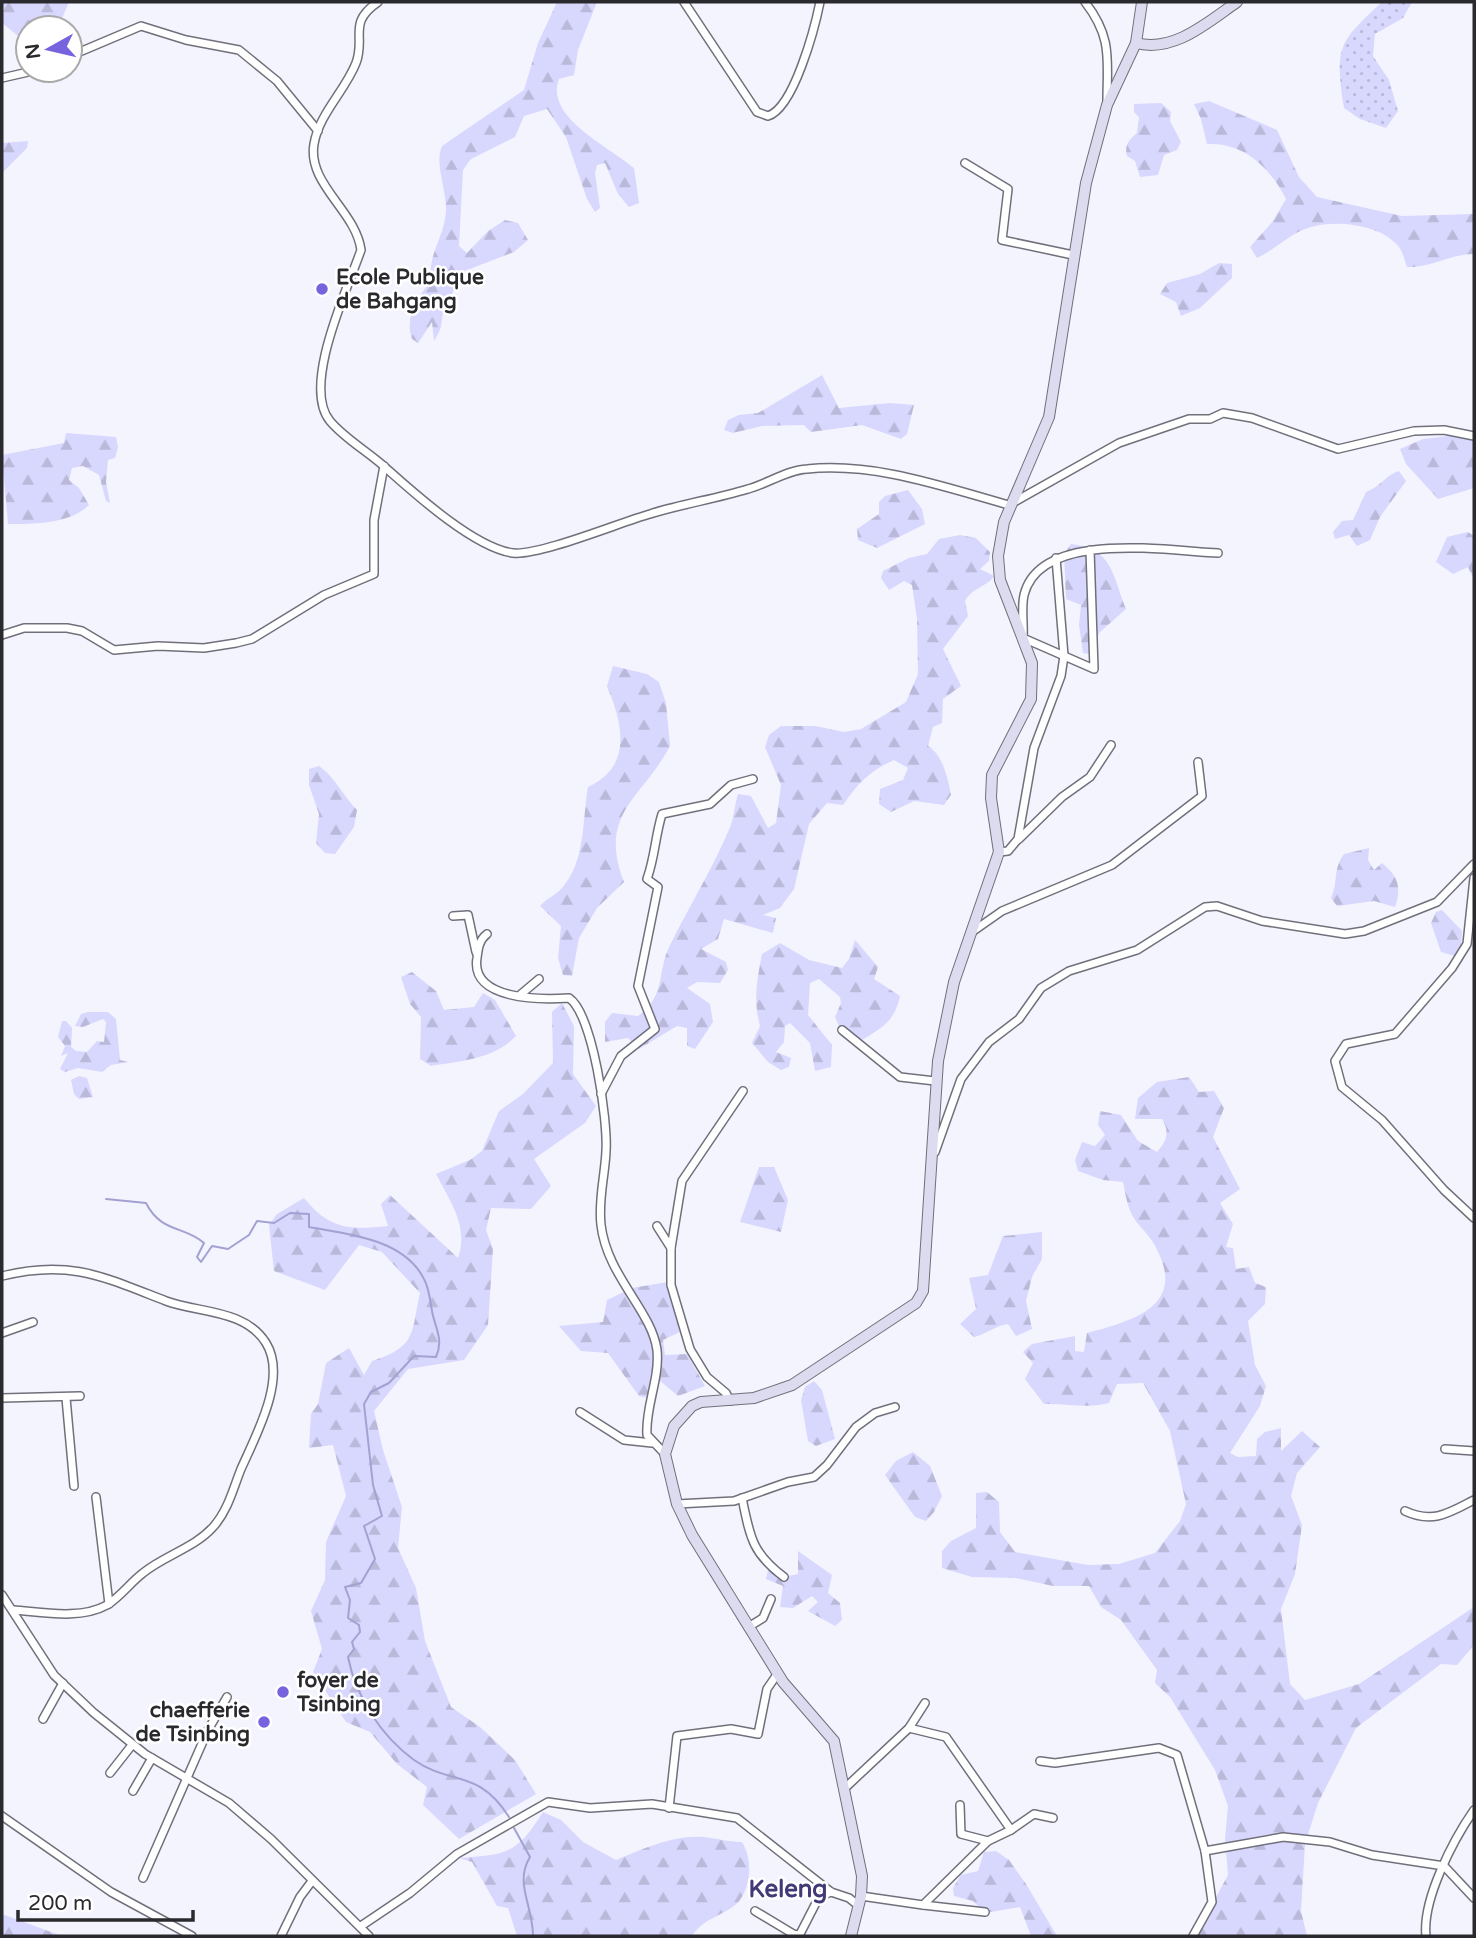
<svg xmlns="http://www.w3.org/2000/svg" width="1476" height="1938" font-family="'Varela Round',sans-serif">
  <style>
    .grass { fill: url(#grass-dots) }
    .forest { fill: url(#forest-firs) }
    .lines { fill: none; stroke-linecap: round; stroke-linejoin: round }
    .stream { stroke: #a3a1d1; stroke-width: 2 }
    .street-casing { stroke: #70707a; stroke-width: 10 }
    .secondary-casing { stroke: #70707a; stroke-width: 12 }
    .street { stroke: #fff; stroke-width: 7 }
    .secondary { stroke: #dddbef; stroke-width: 10 }
    .poi-dot { fill: #7863de; stroke: #fff; stroke-width: 2.5 }
    .labels { text-anchor: middle; dominant-baseline: central; stroke-width: 5; stroke-linejoin: round; paint-order: stroke }
    .poi-label { font-size: 21px; font-weight: bold; fill: #2a2a2e; stroke: #fff; text-anchor: start }
    .quarter-label { font-size: 24px; font-weight: bold; fill: #423a76; stroke: #fff }
  </style>
  <defs>
    <pattern id="grass-dots" width="8" height="8" patternUnits="userSpaceOnUse" patternTransform="scale(1.75)"><rect width="8" height="8" fill="#d8d7fe"/><path d="M2 2h.1M6 6h.1" fill="none" stroke="#bab9da" stroke-width="1.8" stroke-linecap="round"/></pattern>
    <pattern id="forest-firs" width="22" height="20" patternUnits="userSpaceOnUse" patternTransform="scale(1.75)"><rect width="22" height="20" fill="#d8d7fe"/><path d="M5 1l3.5 6h-7zM16 11l3.5 6h-7z" fill="#bab9da"/></pattern>
  </defs>
  <rect width="100%" height="100%" fill="#f4f4ff"/>
  <!-- grass -->
  <path class="grass" d="M 1382,2 L 1412,2 L 1403,18 L 1375,34 L 1373,56 L 1389,80 L 1398,111 L 1386,128 L 1360,119 L 1344,108 C 1335,46 1338,43 1382,2 Z"/>
  <!-- forest -->
  <g class="forest">
    <path d="M 2,2 L 69,2 L 58,28 L 28,28 L 28,44 L 2,23 Z"/>
    <path d="M 557,2 L 597,2 L 578,50 L 574,75 L 559,79 C 544,117 610,147 634,168 L 639,203 L 629,207 L 618,194 L 605,163 L 597,165 L 595,173 L 600,208 L 595,212 L 587,199 L 566,137 L 547,109 L 524,116 L 515,137 L 471,159 L 463,170 L 459,246 L 467,253 L 488,231 L 505,220 L 518,223 L 528,240 L 514,252 L 462,272 C 459,287 449,295 444,309 C 440,323 444,326 434,341 L 432,322 L 418,343 L 412,339 C 404,316 418,298 431,280 C 428,252 444,239 446,211 C 447,191 434,163 442,146 L 524,90 L 538,43 Z"/>
    <path d="M 1209,101 L 1277,130 L 1299,177 L 1317,197 L 1402,216 L 1474,214 L 1474,254 C 1450,254 1431,268 1407,267 C 1405,262 1403,252 1399,247 C 1381,224 1334,219 1308,228 C 1289,234 1275,250 1257,258 L 1250,247 L 1273,221 L 1286,199 C 1270,167 1243,142 1207,144 L 1201,119 L 1194,104 Z"/>
    <path d="M 1161,103 L 1171,112 L 1170,121 L 1181,142 L 1177,150 L 1164,155 L 1158,175 L 1140,177 L 1135,161 L 1127,156 C 1124,145 1129,140 1137,133 L 1139,117 L 1134,112 L 1134,104 Z"/>
    <path d="M 28,141 L 27,148 L 2,173 L 2,143 Z"/>
    <path d="M 1219,263 L 1232,264 L 1232,278 L 1200,308 L 1181,316 L 1176,302 L 1160,294 L 1167,283 L 1200,274 Z"/>
    <path d="M 822,375 L 839,408 L 890,403 L 914,405 L 907,434 L 901,439 L 862,425 L 811,432 L 804,425 L 762,426 L 733,433 L 724,430 L 728,420 L 739,415 L 758,413 Z"/>
    <path d="M 66,433 L 116,437 L 118,447 L 115,458 L 108,460 L 106,482 L 110,503 L 106,501 L 99,475 L 83,466 L 72,468 L 69,480 L 79,488 L 89,505 C 70,524 34,524 8,524 L 2,455 L 64,443 Z"/>
    <path d="M 1457,435 L 1474,440 L 1474,488 L 1438,499 L 1406,464 L 1400,449 L 1423,439 Z"/>
    <path d="M 1399,471 L 1406,481 L 1380,517 L 1370,540 L 1357,546 L 1349,535 L 1335,539 L 1333,532 L 1342,521 L 1353,520 L 1366,492 C 1380,487 1386,475 1399,471 Z"/>
    <path d="M 908,490 L 922,509 L 925,524 L 877,548 L 858,540 L 857,529 L 879,514 L 879,502 L 885,496 Z"/>
    <path d="M 1468,532 L 1474,536 L 1474,580 L 1468,567 L 1453,574 L 1436,562 L 1447,537 Z"/>
    <path d="M 960,535 L 976,538 L 990,552 L 989,561 L 980,569 L 994,576 C 985,588 972,588 965,601 L 968,616 L 943,649 L 961,686 L 943,699 L 942,723 L 933,727 L 928,746 C 943,755 948,779 951,795 L 944,805 L 914,801 L 891,812 L 879,804 L 880,789 L 903,780 L 908,768 L 894,760 C 871,770 857,784 843,805 L 827,803 L 809,824 L 794,889 L 780,908 L 763,915 L 776,918 L 773,933 L 724,919 L 718,939 L 701,949 L 726,962 L 728,970 L 720,983 L 697,982 L 687,988 L 710,1004 L 713,1022 L 695,1049 L 687,1046 L 687,1028 L 677,1026 L 639,1049 L 628,1038 L 605,1042 L 605,1022 L 612,1013 L 638,1016 C 667,995 656,973 670,945 C 690,905 714,866 731,825 C 734,816 735,804 738,794 L 751,796 L 768,828 L 776,823 L 781,785 L 765,747 L 769,735 L 781,726 L 815,726 L 844,732 L 861,729 L 906,702 L 918,674 L 917,619 L 912,585 L 904,581 L 889,590 L 881,578 L 883,571 L 909,558 L 927,554 L 939,539 Z"/>
    <path d="M 1071,544 C 1113,549 1112,574 1126,609 L 1100,632 L 1089,654 L 1083,653 L 1079,625 L 1081,605 L 1066,599 L 1064,554 Z"/>
    <path d="M 613,666 L 647,674 L 659,682 L 666,703 L 670,746 C 643,798 597,813 624,882 L 597,908 L 579,938 L 572,976 L 563,975 L 558,958 L 561,926 L 540,906 C 546,899 556,895 562,888 C 586,861 582,820 588,787 C 634,766 622,722 607,686 Z"/>
    <path d="M 319,766 C 335,777 343,796 357,810 L 354,827 L 335,854 L 325,853 L 316,843 L 319,814 L 309,785 L 309,769 Z"/>
    <path d="M 1369,848 L 1368,860 L 1374,870 L 1382,863 C 1398,876 1402,887 1395,907 L 1374,901 L 1337,906 L 1331,898 C 1339,880 1332,871 1344,854 Z"/>
    <path d="M 1442,910 L 1462,931 L 1461,947 L 1455,956 L 1441,952 L 1431,923 L 1436,912 Z"/>
    <path d="M 855,940 L 878,967 L 874,979 L 900,996 C 895,1021 882,1028 862,1040 L 840,1028 L 835,1017 L 841,1003 L 840,997 L 819,979 L 810,983 L 808,1015 L 832,1045 L 831,1067 L 815,1071 L 810,1043 L 790,1023 L 785,1026 L 784,1042 L 776,1052 L 791,1058 L 789,1067 L 781,1070 L 768,1062 L 752,1043 L 760,1026 C 753,1000 757,980 762,954 L 780,943 L 809,960 L 842,968 L 849,959 Z"/>
    <path d="M 412,972 L 436,991 L 444,1010 L 474,1007 L 483,993 L 495,1000 L 516,1036 C 494,1059 462,1061 431,1066 L 420,1059 L 421,1017 L 410,1004 L 401,977 Z"/>
    <path d="M 562,1003 L 574,1026 L 573,1074 L 596,1106 L 585,1123 L 534,1159 L 551,1186 L 531,1209 L 491,1208 L 486,1230 L 493,1249 L 488,1325 L 464,1360 L 408,1369 L 374,1411 L 383,1450 L 402,1507 L 398,1548 L 416,1588 L 425,1641 L 451,1707 L 480,1727 L 515,1760 L 536,1794 L 459,1839 L 423,1805 L 427,1787 L 397,1764 L 370,1732 L 346,1722 L 313,1672 L 322,1649 L 311,1611 L 325,1580 L 326,1542 L 346,1496 L 333,1445 L 309,1448 L 311,1414 L 318,1404 L 326,1363 L 349,1348 L 364,1375 L 372,1361 C 417,1347 411,1333 420,1293 L 382,1252 L 359,1245 L 325,1290 L 274,1271 L 269,1225 L 277,1214 L 304,1198 C 330,1230 350,1230 388,1226 L 381,1204 L 390,1195 L 458,1258 C 469,1227 450,1201 436,1174 L 470,1160 L 482,1151 L 499,1111 L 523,1094 L 553,1063 L 552,1012 Z"/>
    <path d="M 88,1012 L 108,1012 L 116,1019 L 120,1060 L 128,1062 L 111,1065 L 102,1072 L 78,1068 L 65,1072 L 60,1069 L 68,1053 L 61,1056 L 65,1046 L 58,1037 L 62,1021 L 66,1021 L 72,1028 L 71,1047 L 76,1051 L 87,1052 L 97,1041 L 104,1042 L 106,1022 L 103,1019 L 83,1027 L 75,1026 L 81,1014 Z"/>
    <path d="M 79,1076 L 87,1078 L 93,1097 L 79,1099 L 74,1094 L 71,1080 Z"/>
    <path d="M 1189,1077 L 1199,1092 L 1214,1091 L 1224,1108 L 1213,1137 L 1240,1189 L 1220,1203 L 1233,1224 L 1226,1247 L 1233,1248 L 1236,1269 L 1249,1267 L 1255,1283 L 1266,1287 L 1265,1304 L 1248,1321 L 1255,1365 L 1266,1386 L 1260,1406 L 1230,1453 L 1238,1457 L 1256,1456 L 1257,1439 L 1265,1432 L 1281,1428 L 1281,1451 L 1302,1431 L 1320,1447 L 1297,1473 L 1291,1496 L 1302,1525 L 1295,1574 L 1281,1609 L 1290,1684 L 1305,1700 L 1359,1684 L 1474,1607 L 1474,1645 L 1457,1665 L 1441,1664 L 1356,1728 L 1318,1803 L 1305,1844 L 1301,1911 L 1307,1936 L 1195,1936 L 1228,1875 L 1225,1839 L 1228,1806 L 1215,1770 L 1170,1697 L 1155,1683 L 1157,1670 L 1121,1620 L 1101,1607 L 1089,1586 L 1053,1586 L 1016,1578 L 972,1577 L 942,1568 L 942,1551 L 951,1541 L 976,1528 L 976,1493 L 987,1492 L 999,1502 L 1000,1532 L 1015,1552 L 1088,1565 L 1119,1564 L 1155,1553 L 1180,1521 L 1186,1504 L 1170,1431 L 1143,1383 L 1117,1384 L 1109,1403 C 1088,1409 1066,1403 1044,1404 L 1025,1379 L 1033,1363 L 1023,1352 L 1032,1344 L 1075,1336 L 1075,1351 L 1084,1352 L 1087,1333 C 1136,1320 1189,1305 1154,1244 C 1148,1233 1136,1224 1131,1213 C 1127,1204 1125,1192 1123,1182 L 1103,1180 L 1078,1171 L 1075,1160 L 1082,1142 L 1095,1146 L 1105,1135 L 1098,1125 L 1100,1111 L 1121,1115 L 1138,1141 L 1157,1152 C 1167,1141 1170,1132 1162,1119 L 1135,1119 L 1138,1098 L 1157,1082 Z"/>
    <path d="M 759,1167 L 774,1167 L 788,1200 L 781,1232 L 740,1222 Z"/>
    <path d="M 1042,1232 L 1042,1259 L 1032,1277 L 1026,1301 L 1032,1329 L 1016,1336 L 1008,1324 C 994,1326 987,1334 974,1337 L 960,1324 L 976,1309 L 969,1278 L 988,1275 L 1003,1236 Z"/>
    <path d="M 668,1282 L 680,1332 L 663,1340 L 665,1355 L 687,1354 L 705,1386 L 678,1396 L 652,1374 L 649,1398 L 639,1396 L 608,1353 L 581,1351 L 559,1326 L 603,1322 L 607,1300 L 632,1288 Z"/>
    <path d="M 814,1381 L 822,1390 L 835,1439 L 816,1446 L 808,1441 L 801,1400 L 805,1387 Z"/>
    <path d="M 913,1452 L 930,1466 L 942,1496 L 934,1512 L 926,1521 L 915,1517 L 885,1475 L 896,1461 Z"/>
    <path d="M 798,1551 L 832,1575 L 828,1593 L 840,1603 L 842,1620 L 835,1626 L 808,1611 L 818,1602 L 812,1596 L 793,1608 L 780,1607 L 783,1586 L 766,1579 L 768,1570 L 777,1567 L 788,1576 L 798,1574 Z"/>
    <path d="M 543,1812 L 561,1820 L 583,1842 L 616,1860 C 643,1849 673,1835 703,1837 C 716,1838 728,1842 742,1842 C 752,1858 752,1883 740,1900 C 728,1915 705,1916 692,1936 L 517,1936 L 508,1908 L 497,1906 L 472,1862 L 459,1858 C 506,1855 517,1854 543,1812 Z"/>
    <path d="M 996,1851 L 1009,1860 L 1026,1884 L 1057,1936 L 1031,1936 L 1020,1907 L 991,1912 L 979,1907 L 973,1901 L 954,1896 L 953,1888 L 961,1875 L 978,1871 L 984,1852 Z"/>
    <path d="M 2,1914 L 62,1936 L 2,1936 Z"/>
  </g>
  <g class="lines">
    <!-- stream -->
    <g class="stream">
      <path d="M 106,1199 L 146,1203 C 161,1233 185,1226 204,1243 L 197,1257 L 201,1262 L 212,1246 L 228,1249 L 249,1235 L 257,1221 L 274,1223 L 290,1213 L 309,1214 L 309,1227 C 348,1234 404,1239 424,1279 C 429,1288 430,1300 432,1311 C 435,1328 444,1339 436,1357 L 414,1356 L 389,1383 L 371,1392 L 364,1404 L 373,1485 L 382,1516 L 364,1526 L 375,1559 L 361,1583 L 345,1587 L 350,1600 L 348,1618 L 359,1625 L 360,1632 L 352,1642 L 354,1649 L 348,1657 C 356,1697 381,1736 414,1760 C 451,1786 478,1768 509,1817"/>
      <path d="M 514,1828 L 530,1857 C 514,1883 533,1905 533,1936"/>
    </g>
    <!-- street casing -->
    <g class="street-casing">
      <g id="street">
        <path d="M 378,2 C 347,23 366,37 356,63 C 345,91 319,114 314,144 C 307,184 356,211 361,250 C 348,288 301,386 330,421 C 346,440 369,452 387,469 C 415,494 475,548 513,553 C 539,556 621,522 650,514 C 682,504 715,499 748,489 C 767,484 787,470 807,469 C 875,462 944,487 1009,505 L 1119,443 L 1189,419 L 1210,419 L 1223,413 L 1252,418 L 1338,449 L 1414,431 L 1444,430 L 1474,436"/>
        <path d="M 684,2 L 757,112 L 768,116 C 794,108 815,27 820,2"/>
        <path d="M 1085,2 C 1113,38 1107,60 1107,103"/>
        <path d="M 70,56 L 141,26 L 186,40 L 239,50 L 277,81 L 318,131"/>
        <path d="M 2,78 L 37,70"/>
        <path d="M 965,163 L 1008,189 L 1002,240 L 1073,255"/>
        <path d="M 1090,550 L 1094,669 L 1023,638 C 1024,625 1021,608 1024,595 C 1040,529 1169,551 1218,553"/>
        <path d="M 2,635 L 24,628 L 67,628 L 82,631 L 114,650 L 158,646 L 204,648 L 236,643 L 252,639 L 324,595 L 374,574 L 374,520 L 384,466"/>
        <path d="M 1019,839 L 1062,797 L 1090,777 L 1111,745"/>
        <path d="M 999,852 L 1008,851 L 1018,839 L 1034,748 L 1061,676 L 1064,656 L 1056,558"/>
        <path d="M 1474,878 L 1467,944 L 1452,968 L 1395,1034 L 1346,1044 L 1335,1061 L 1342,1087 L 1382,1120 L 1444,1190 L 1474,1218"/>
        <path d="M 453,916 L 468,915 L 476,952"/>
        <path d="M 972,932 L 1002,911 L 1112,865 L 1202,796 L 1198,762"/>
        <path d="M 487,934 C 479,940 478,949 477,958 C 470,1000 540,1000 569,998 C 593,1014 608,1121 606,1151 C 605,1176 598,1199 601,1225 C 607,1276 652,1311 657,1350 C 660,1379 645,1407 647,1435 L 665,1454"/>
        <path d="M 520,995 L 539,979"/>
        <path d="M 842,1030 L 900,1077 L 935,1081"/>
        <path d="M 601,1094 L 621,1056 L 655,1029 L 638,986 L 658,887 L 647,879 C 655,857 655,837 662,814 L 710,804 L 731,785 L 753,779"/>
        <path d="M 935,1152 L 961,1079 L 989,1042 L 1019,1019 L 1041,988 L 1069,971 L 1137,950 L 1205,907 L 1217,906 L 1262,921 L 1345,934 L 1364,931 L 1437,902 L 1474,864"/>
        <path d="M 657,1226 L 671,1248 L 671,1285 L 690,1349 L 707,1377 L 726,1393 L 730,1401"/>
        <path d="M 671,1248 L 682,1181 L 743,1091"/>
        <path d="M 2,1276 C 70,1259 104,1277 166,1301 C 198,1313 245,1309 266,1343 C 288,1378 255,1437 241,1469 C 233,1489 228,1510 214,1526 C 195,1548 165,1555 143,1573 C 131,1582 120,1597 107,1605 C 80,1620 42,1612 13,1610"/>
        <path d="M 2,1333 L 33,1322"/>
        <path d="M 2,1398 L 80,1396"/>
        <path d="M 66,1398 L 74,1486"/>
        <path d="M 580,1412 L 624,1440 L 652,1443"/>
        <path d="M 1445,1449 L 1474,1451"/>
        <path d="M 96,1497 L 109,1604"/>
        <path d="M 742,1498 C 750,1537 752,1553 784,1577"/>
        <path d="M 677,1504 L 734,1501 L 788,1482 L 814,1477 L 827,1465 L 856,1427 L 875,1413 L 895,1407"/>
        <path d="M 1405,1511 C 1433,1524 1449,1513 1474,1500"/>
        <path d="M 2,1595 L 54,1675 L 94,1713 L 145,1754 L 229,1803 L 271,1839 L 369,1936"/>
        <path d="M 750,1626 L 763,1618 L 771,1599"/>
        <path d="M 43,1719 L 63,1683"/>
        <path d="M 909,1728 L 946,1737 L 1011,1830 L 1034,1814 L 1053,1818"/>
        <path d="M 1040,1761 L 1055,1763 L 1159,1748 L 1177,1755 L 1205,1851"/>
        <path d="M 110,1773 L 132,1745"/>
        <path d="M 845,1788 L 909,1728 L 925,1703"/>
        <path d="M 133,1791 L 152,1758"/>
        <path d="M 960,1805 L 961,1834 L 988,1841"/>
        <path d="M 669,1808 L 677,1736 L 731,1729 L 758,1734 L 767,1689 L 778,1673"/>
        <path d="M 2,1816 L 111,1892 L 192,1936"/>
        <path d="M 143,1878 L 208,1730 L 227,1697"/>
        <path d="M 861,1896 L 923,1905 L 988,1841 L 1011,1830"/>
        <path d="M 923,1905 L 985,1912"/>
        <path d="M 755,1911 L 795,1935 L 800,1934 L 819,1897 L 831,1892"/>
        <path d="M 361,1926 L 410,1893 L 457,1854 L 548,1802 L 590,1808 L 652,1804 L 737,1818 L 831,1892 L 849,1898 L 859,1906"/>
        <path d="M 281,1936 L 300,1897 L 312,1881"/>
        <path d="M 1193,1936 L 1212,1902 L 1205,1851 L 1283,1837 L 1330,1842 L 1372,1855 L 1444,1866 L 1474,1898"/>
        <path d="M 1426,1936 C 1422,1900 1453,1840 1474,1810"/>
      </g>
    </g>
    <!-- secondary casing -->
    <g class="secondary-casing">
      <g id="secondary">
        <path d="M 1136,43 C 1174,53 1208,22 1237,2"/>
        <path d="M 851,1936 L 861,1896 L 862,1876 L 834,1741 L 783,1682 L 692,1535 L 677,1504 L 665,1454 L 674,1426 L 692,1406 L 701,1402 L 754,1398 L 792,1385 L 916,1303 L 923,1291 L 938,1061 L 954,982 L 999,852 L 991,798 L 992,775 L 1031,699 L 1032,663 L 1000,580 L 998,556 L 1004,522 L 1049,417 L 1086,183 L 1107,105 L 1136,43 L 1142,2"/>
      </g>
    </g>
    <!-- street -->
    <use href="#street" class="street"/>
    <!-- secondary -->
    <use href="#secondary" class="secondary"/>
  </g>
  <!-- markers -->
  <g class="poi-dot">
    <circle cx="322" cy="289" r="7"/>
    <circle cx="283" cy="1692" r="7"/>
    <circle cx="264" cy="1722" r="7"/>
  </g>
  <g class="labels">
    <!-- poi labels -->
    <g class="poi-label">
      <text x="336" y="277">Ecole Publique<tspan x="336" dy="24">de Bahgang</tspan></text>
      <text x="297" y="1680">foyer de<tspan x="297" dy="24">Tsinbing</tspan></text>
      <text x="250" y="1710" text-anchor="end">chaefferie<tspan x="250" dy="24">de Tsinbing</tspan></text>
    </g>
    <!-- quarter labels -->
    <g class="quarter-label">
      <text x="788" y="1889">Keleng</text>
    </g>
  </g>
  <!-- border -->
  <rect width="1476" height="1938" fill="none" stroke="#2a2a2e" stroke-width="7"/>
  <!-- north arrow -->
  <g transform="translate(49 49) rotate(262)"><circle r="33" fill="#ffffff" stroke="#aaaaab" stroke-width="2"/>
  <path d="M0-5L12 26L0 18L-12 26Z" fill="#7863de"/>
  <text y="-10" font-size="19" font-weight="bold" text-anchor="middle" fill="#2a2a2e">N</text>
  </g>
  <!-- scale -->
  <path d="M18 1910v10h175v-10" fill="none" stroke="#2a2a2e" stroke-width="3.5"/>
  <text x="28" y="1910" font-size="21" fill="#2a2a2e" stroke="#ffffff" stroke-width="5" paint-order="stroke">200 m</text>
</svg>
